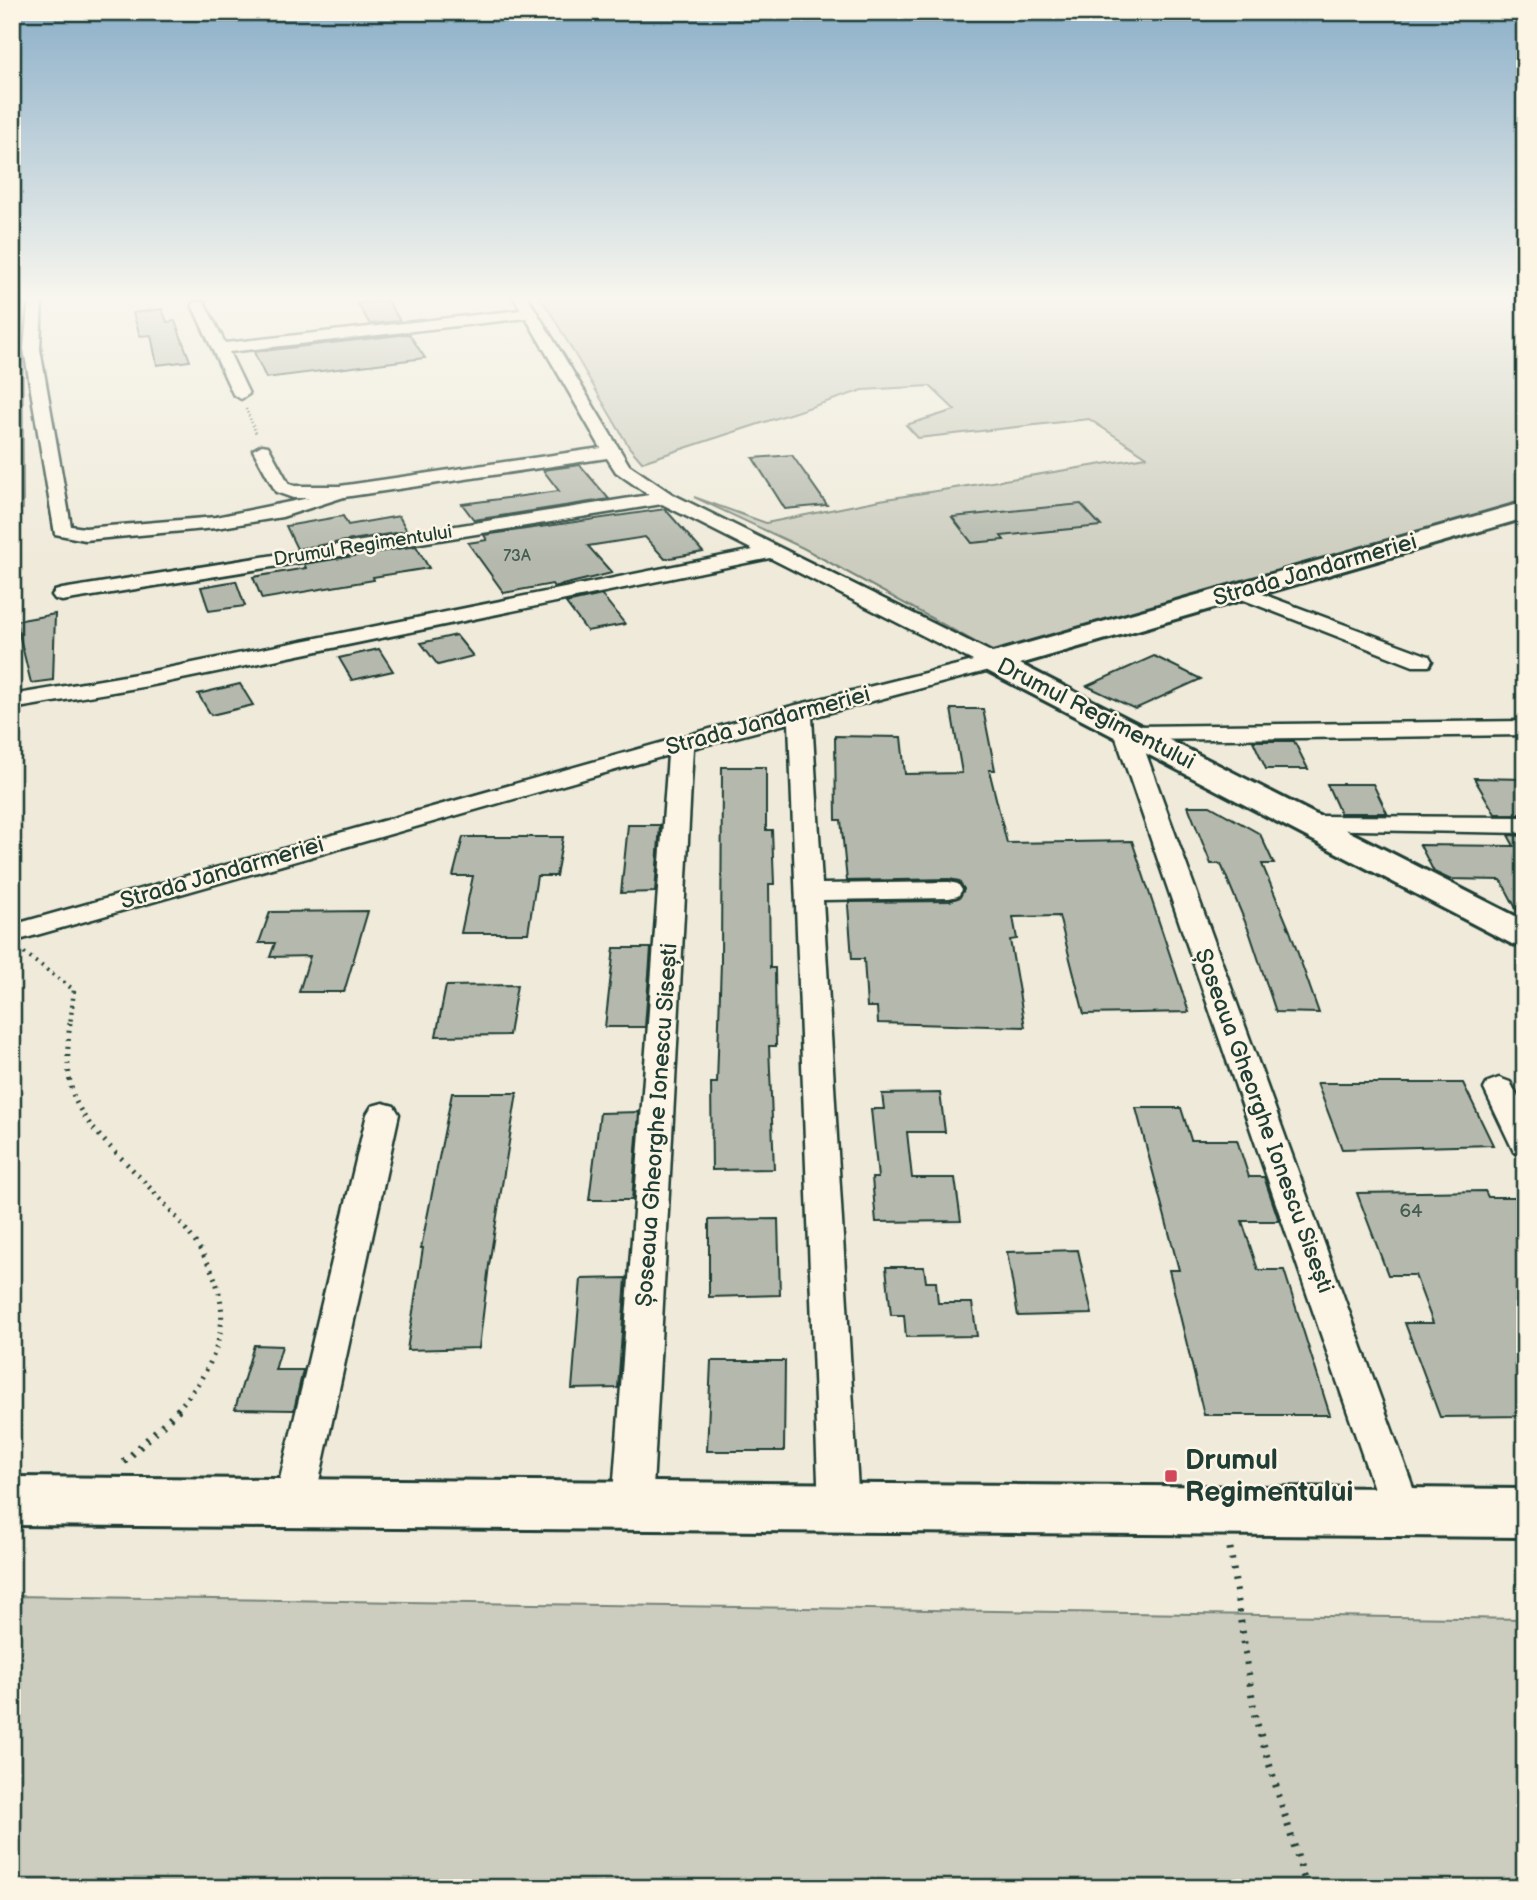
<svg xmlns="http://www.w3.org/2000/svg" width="1537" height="1900" font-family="'Balsamiq Sans',sans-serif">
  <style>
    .green { fill: #cccdbf; stroke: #76857a; stroke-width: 2 }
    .building { fill: #b5b9ad; stroke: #1f3d34; stroke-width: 2 }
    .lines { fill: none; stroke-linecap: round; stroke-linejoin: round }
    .street-casing { stroke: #1f3d34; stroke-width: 5 }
    .secondary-casing { stroke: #1f3d34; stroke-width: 6 }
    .path-far3 { stroke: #1f3d34; stroke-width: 2.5; stroke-dasharray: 1 2.5; stroke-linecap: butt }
    .path-far2 { stroke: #1f3d34; stroke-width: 4.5; stroke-dasharray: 2 5; stroke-linecap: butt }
    .path-far1 { stroke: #1f3d34; stroke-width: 5; stroke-dasharray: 2 6; stroke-linecap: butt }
    .path { stroke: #1f3d34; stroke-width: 7; stroke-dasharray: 2.5 8; stroke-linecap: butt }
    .street { fill: #fcf5e5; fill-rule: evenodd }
    .secondary { fill: #fcf5e5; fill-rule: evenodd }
    .poi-dot { fill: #d1495b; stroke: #fcf5e5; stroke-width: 2.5 }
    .labels { text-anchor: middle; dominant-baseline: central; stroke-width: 5; stroke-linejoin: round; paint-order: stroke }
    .far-number-label { font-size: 16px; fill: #445c52 }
    .far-street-label { font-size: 19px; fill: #1f3d34; stroke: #fcf5e5 }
    .number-label { font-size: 19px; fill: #445c52 }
    .street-label { font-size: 23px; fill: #1f3d34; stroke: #fcf5e5 }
    .near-poi-label { font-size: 28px; font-weight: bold; fill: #1f3d34; stroke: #fcf5e5; text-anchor: start }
  </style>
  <rect width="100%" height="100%" fill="#efeada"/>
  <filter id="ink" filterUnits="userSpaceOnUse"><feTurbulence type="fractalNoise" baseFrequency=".0143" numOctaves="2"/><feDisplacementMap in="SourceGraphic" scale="14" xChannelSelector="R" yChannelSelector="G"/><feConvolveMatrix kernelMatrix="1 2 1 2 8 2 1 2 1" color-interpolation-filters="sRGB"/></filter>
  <g filter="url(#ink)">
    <!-- green -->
    <g class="green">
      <path d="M 12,296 L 30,296 L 23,298 L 23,509 L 12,511 Z"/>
      <path d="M 538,296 L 1525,296 L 1525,510 L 993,662 L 988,649 L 803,548 L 694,497 L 766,523 L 880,500 L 1147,457 L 1089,419 L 918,438 L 906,425 L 955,410 L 930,386 L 863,390 L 642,462 L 629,447 L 549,310 Z"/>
      <path d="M 12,1596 L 1525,1619 L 1525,1888 L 12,1888 Z"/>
    </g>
    <!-- building -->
    <g class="building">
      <path d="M 387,300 L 400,321 L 370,324 L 357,303 Z"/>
      <path d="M 162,309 L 167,322 L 175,321 L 190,361 L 157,365 L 151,335 L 140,336 L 133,313 Z"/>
      <path d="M 409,334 L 425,358 L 266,378 L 254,352 Z"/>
      <path d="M 792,455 L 827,505 L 785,509 L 753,458 Z"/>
      <path d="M 580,465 L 609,499 L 474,520 L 462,504 L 559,491 L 543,470 Z"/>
      <path d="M 1081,504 L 1101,526 L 1001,536 L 1004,540 L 972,543 L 952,517 Z"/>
      <path d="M 665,509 L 703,552 L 665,559 L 645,537 L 588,546 L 612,573 L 554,587 L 552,584 L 504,593 L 468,543 L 487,540 L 484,535 Z"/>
      <path d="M 343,516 L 348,525 L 399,516 L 407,531 L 297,549 L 286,526 Z"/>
      <path d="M 416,546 L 429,568 L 373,577 L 374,580 L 262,599 L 253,577 L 306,568 L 304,564 Z"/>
      <path d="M 236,581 L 245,606 L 209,611 L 201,587 Z"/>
      <path d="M 602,595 L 625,624 L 587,631 L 566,603 Z"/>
      <path d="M 55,614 L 53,680 L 31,683 L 16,621 Z"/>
      <path d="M 456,635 L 473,656 L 438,665 L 421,643 Z"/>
      <path d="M 379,649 L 393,671 L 352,680 L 339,658 Z"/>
      <path d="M 1154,656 L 1201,679 L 1135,709 L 1087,686 Z"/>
      <path d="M 240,684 L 253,705 L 211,715 L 198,694 Z"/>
      <path d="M 951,709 L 983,709 L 995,770 L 989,770 L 1007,843 L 1132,841 L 1189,1012 L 1084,1014 L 1059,916 L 1013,917 L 1017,939 L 1010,940 L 1025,1027 L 878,1023 L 877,1007 L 867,1007 L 864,959 L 852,959 L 848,905 L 850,902 L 950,901 L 960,897 L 964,889 L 959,881 L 949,879 L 847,881 L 841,820 L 836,820 L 835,736 L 901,737 L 905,774 L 962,773 Z"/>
      <path d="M 1253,741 L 1294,741 L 1308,769 L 1266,769 Z"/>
      <path d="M 722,767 L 766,767 L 766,830 L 772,830 L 774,884 L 769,884 L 770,968 L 775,968 L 776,1046 L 769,1046 L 774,1169 L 712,1170 L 711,1083 L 717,1083 L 721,962 Z"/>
      <path d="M 1474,778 L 1525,779 L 1525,814 L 1495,814 Z"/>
      <path d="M 1327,784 L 1373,784 L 1387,813 L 1340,813 Z"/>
      <path d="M 1188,806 L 1210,806 L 1260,834 L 1274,864 L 1262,864 L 1290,931 L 1319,1013 L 1276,1012 L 1249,931 L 1221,864 L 1211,864 Z"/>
      <path d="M 628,825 L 660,825 L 655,892 L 621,893 Z"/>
      <path d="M 1508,835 L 1525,836 L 1525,918 L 1520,916 L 1501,880 L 1449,879 L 1434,872 L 1420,845 L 1514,846 Z"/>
      <path d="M 463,837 L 563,837 L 556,876 L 537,876 L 528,933 L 461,933 L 473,876 L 453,876 Z"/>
      <path d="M 368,911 L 344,992 L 299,992 L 310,956 L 270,957 L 275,943 L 259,943 L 270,912 Z"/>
      <path d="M 614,948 L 651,948 L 645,1027 L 605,1027 Z"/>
      <path d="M 517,985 L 509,1035 L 436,1036 L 446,986 Z"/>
      <path d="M 1317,1083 L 1463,1083 L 1493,1145 L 1342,1149 Z"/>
      <path d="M 452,1093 L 517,1093 L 489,1265 L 479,1348 L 407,1350 L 423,1248 L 421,1248 Z"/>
      <path d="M 940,1093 L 945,1132 L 907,1132 L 912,1178 L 955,1178 L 961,1221 L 876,1222 L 872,1178 L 878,1178 L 871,1109 L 884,1109 L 882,1094 Z"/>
      <path d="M 1136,1108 L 1181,1108 L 1191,1140 L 1237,1140 L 1249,1177 L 1264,1177 L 1279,1221 L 1242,1221 L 1258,1270 L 1284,1270 L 1330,1415 L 1204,1415 L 1169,1270 L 1179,1270 Z"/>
      <path d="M 639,1112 L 632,1200 L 589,1200 L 600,1113 Z"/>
      <path d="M 1485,1191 L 1488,1197 L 1525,1197 L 1525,1416 L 1440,1417 L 1405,1323 L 1433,1323 L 1415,1275 L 1388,1275 L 1357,1193 Z"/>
      <path d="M 778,1219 L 780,1295 L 709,1297 L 709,1220 Z"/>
      <path d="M 1078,1250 L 1092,1314 L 1018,1316 L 1007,1252 Z"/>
      <path d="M 886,1267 L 924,1267 L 926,1282 L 936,1282 L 938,1303 L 972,1303 L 977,1336 L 906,1337 L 904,1315 L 891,1315 Z"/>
      <path d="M 626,1278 L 618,1388 L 572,1389 L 581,1279 Z"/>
      <path d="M 254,1345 L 282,1346 L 275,1370 L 303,1370 L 294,1410 L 235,1409 Z"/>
      <path d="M 711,1361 L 785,1361 L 784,1451 L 707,1451 Z"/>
    </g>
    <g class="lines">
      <!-- street casing -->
      <g class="street-casing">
        <g id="street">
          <path d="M 29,296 L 42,298 L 40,349 L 71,526 L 85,528 L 216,517 L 309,498 L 293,498 L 276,492 L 253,450 L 262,445 L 268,446 L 289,484 L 295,486 L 340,486 L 601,448 L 526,318 L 229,352 L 249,394 L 241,399 L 233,394 L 192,305 L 194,302 L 204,302 L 225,343 L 521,310 L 513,296 L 527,296 L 629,465 L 672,494 L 1001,657 L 1004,662 L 1001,667 L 812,717 L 822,884 L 949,882 L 958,884 L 962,890 L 958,896 L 949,898 L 823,900 L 859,1507 L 853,1519 L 839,1524 L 825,1519 L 819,1507 L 789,723 L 693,748 L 652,1507 L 646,1519 L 632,1524 L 618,1519 L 612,1507 L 668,755 L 12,942 L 12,925 L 792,706 L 973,661 L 770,558 L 148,686 L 12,709 L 12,695 L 148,672 L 753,550 L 662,504 L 62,601 L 55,599 L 52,595 L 55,591 L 62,589 L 649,495 L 616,472 L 607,458 L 344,497 L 282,517 L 216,528 L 85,540 L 55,534 L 24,349 Z"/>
          <path d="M 1238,585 L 1429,656 L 1432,661 L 1429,666 L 1413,666 L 1231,595 L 1228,591 L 1231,587 Z"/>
          <path d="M 1525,721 L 1525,735 L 1141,740 L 1422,1512 L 1416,1524 L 1402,1529 L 1388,1524 L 1382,1512 L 1113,729 L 1117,724 L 1125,722 L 1135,726 Z"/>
          <path d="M 1311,816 L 1525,817 L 1525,833 L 1302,829 L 1298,824 L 1302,819 Z"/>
          <path d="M 1499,1078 L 1510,1082 L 1525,1110 L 1525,1155 L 1514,1152 L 1484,1089 L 1488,1082 Z"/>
          <path d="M 383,1103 L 394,1106 L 399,1114 L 314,1504 L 308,1516 L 294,1521 L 280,1516 L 274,1504 L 367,1114 L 372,1106 Z"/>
        </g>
      </g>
      <!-- secondary casing -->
      <g class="secondary-casing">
        <g id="secondary">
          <path d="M 1525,502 L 1525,518 L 1020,664 L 1525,921 L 1525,948 L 1512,944 L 982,668 L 978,662 L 982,656 Z"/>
          <path d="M 12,1477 L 1525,1489 L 1525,1537 L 12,1525 Z"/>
        </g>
      </g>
      <!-- path-far3 -->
      <path class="path-far3" d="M 246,409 L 256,433"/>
      <!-- path-far2 -->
      <path class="path-far2" d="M 24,953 L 74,990 L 70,1025"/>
      <!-- path-far1 -->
      <path class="path-far1" d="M 70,1023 C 67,1047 66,1074 74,1097 C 85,1125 110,1146 130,1167 C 207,1247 266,1311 177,1410"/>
      <!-- path -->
      <g class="path">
        <path d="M 124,1462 L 179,1409"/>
        <path d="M 1230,1548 L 1255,1717 L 1307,1888"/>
      </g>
      <!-- street -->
      <use href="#street" class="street"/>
      <!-- secondary -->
      <use href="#secondary" class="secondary"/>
    </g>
  </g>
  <!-- sky -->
  <linearGradient id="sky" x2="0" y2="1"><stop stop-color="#8bafc9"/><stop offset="0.53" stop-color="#f8f6ee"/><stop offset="1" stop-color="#f8f6ee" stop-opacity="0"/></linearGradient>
  <rect width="1537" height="562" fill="url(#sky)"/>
  <!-- markers -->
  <rect class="poi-dot" x="1164" y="1469" width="14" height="14" rx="3.5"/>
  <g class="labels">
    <!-- far-number labels -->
    <g class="far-number-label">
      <text x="517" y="556">73A</text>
    </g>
    <!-- far-street labels -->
    <g class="far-street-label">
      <text transform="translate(363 546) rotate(-9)">Drumul Regimentului</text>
    </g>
    <!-- number labels -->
    <g class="number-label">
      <text x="1411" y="1211">64</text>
    </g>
    <!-- street labels -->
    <g class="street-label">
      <text transform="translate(1315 570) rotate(-16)">Strada Jandarmeriei</text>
      <text transform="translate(1096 714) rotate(27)">Drumul Regimentului</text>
      <text transform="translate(768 721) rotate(-15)">Strada Jandarmeriei</text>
      <text transform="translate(222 873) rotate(-16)">Strada Jandarmeriei</text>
      <text transform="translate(1264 1121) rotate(70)">Șoseaua Gheorghe Ionescu Sisești</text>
      <text transform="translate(657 1125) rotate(-86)">Șoseaua Gheorghe Ionescu Sisești</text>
    </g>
    <!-- near-poi labels -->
    <g class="near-poi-label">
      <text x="1185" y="1460">Drumul<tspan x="1185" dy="32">Regimentului</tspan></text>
    </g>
  </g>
  <!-- margin -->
  <rect width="1537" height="1900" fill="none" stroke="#fcf5e5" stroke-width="42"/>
  <rect x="21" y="21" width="1495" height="1858" fill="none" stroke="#1f3d34" stroke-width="2.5" filter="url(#ink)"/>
</svg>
